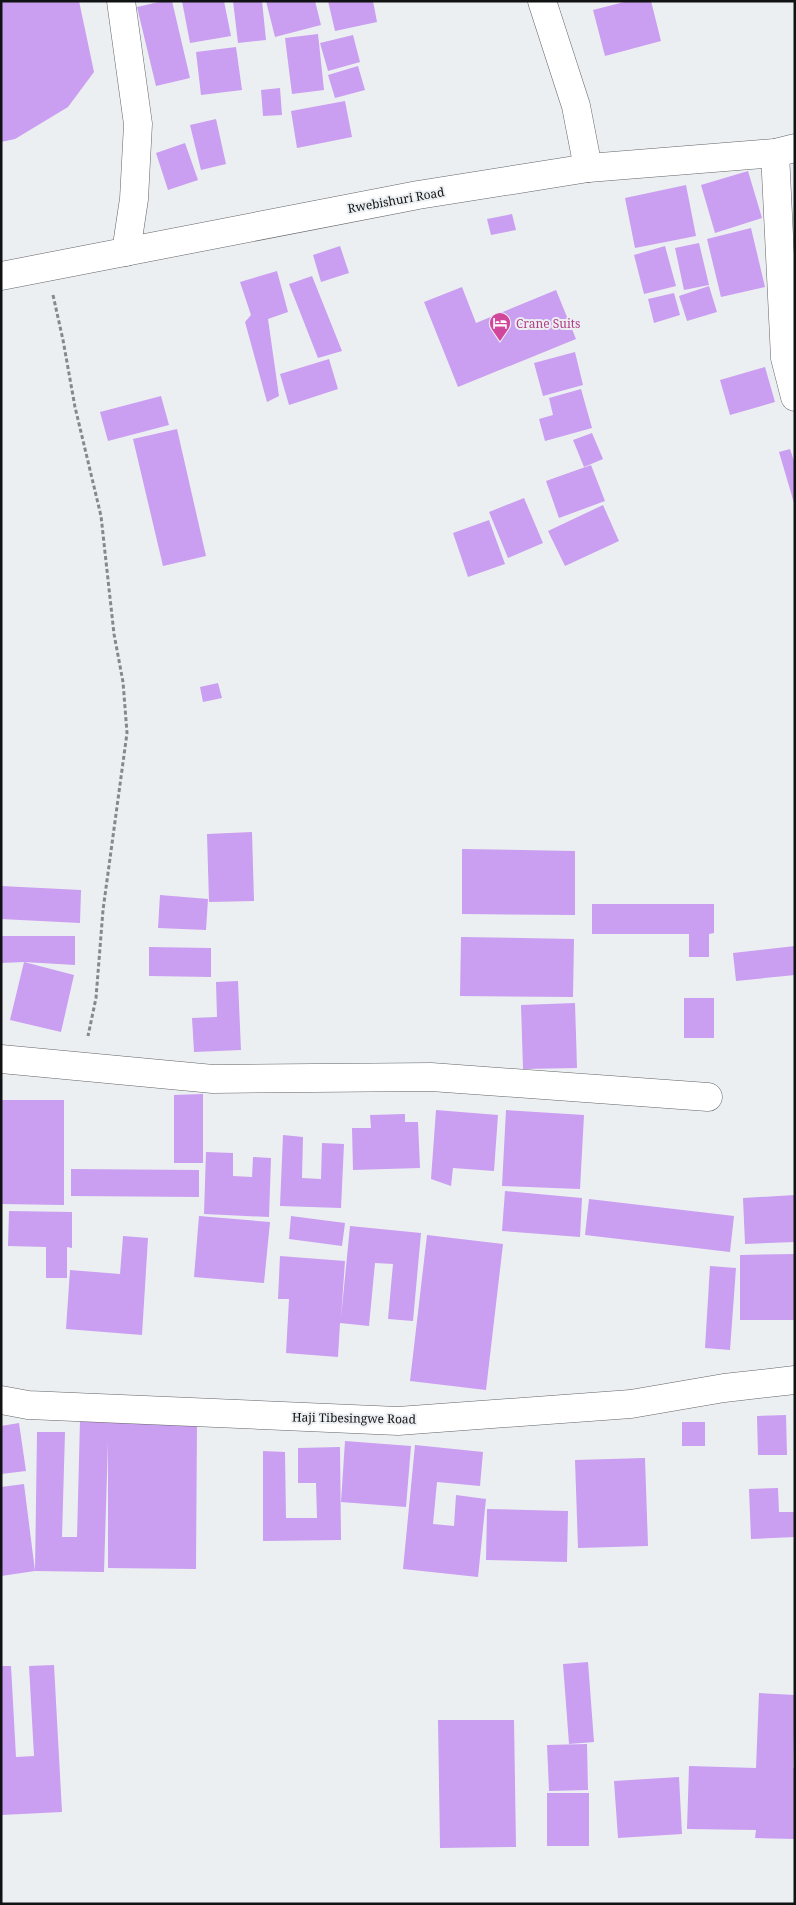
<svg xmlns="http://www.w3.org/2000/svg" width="796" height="1905" font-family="'Noto Serif',serif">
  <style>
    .building { fill: #ca9ef0 }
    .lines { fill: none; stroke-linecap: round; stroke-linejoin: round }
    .street-casing { stroke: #626467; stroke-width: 29 }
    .path { stroke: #86888a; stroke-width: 3; stroke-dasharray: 4 2.5; stroke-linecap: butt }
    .street { stroke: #fff; stroke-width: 28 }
    .labels { text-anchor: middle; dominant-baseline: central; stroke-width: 4; stroke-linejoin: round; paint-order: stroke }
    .street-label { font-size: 12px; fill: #111213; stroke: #eceff2 }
    .hotel-label { font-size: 12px; fill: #b23c85; stroke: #eceff2; text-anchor: start }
  </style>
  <rect width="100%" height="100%" fill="#eceff2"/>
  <!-- building -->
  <g class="building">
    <path d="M 1,1 L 79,1 L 94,72 L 68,107 L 15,139 L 1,142 Z"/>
    <path d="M 163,1 L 172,1 L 190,78 L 156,86 L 137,7 Z"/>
    <path d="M 182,1 L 224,1 L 231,36 L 190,43 Z"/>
    <path d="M 233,1 L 262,1 L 266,40 L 238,43 Z"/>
    <path d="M 266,1 L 315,1 L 321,25 L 275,37 Z"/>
    <path d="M 328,1 L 373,1 L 377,22 L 335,31 Z"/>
    <path d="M 628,1 L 651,1 L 661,41 L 605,56 L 593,10 Z"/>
    <path d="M 318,34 L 324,90 L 292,94 L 285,38 Z"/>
    <path d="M 353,35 L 360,62 L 328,71 L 320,43 Z"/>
    <path d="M 236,47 L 242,90 L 201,95 L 196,52 Z"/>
    <path d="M 358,66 L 365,90 L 335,98 L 328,75 Z"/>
    <path d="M 280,88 L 282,115 L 263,116 L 261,90 Z"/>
    <path d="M 345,101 L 352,137 L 297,148 L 291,111 Z"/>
    <path d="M 216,119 L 226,164 L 201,170 L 190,125 Z"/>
    <path d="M 185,143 L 198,180 L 168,190 L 156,153 Z"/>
    <path d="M 748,171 L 762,218 L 715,233 L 701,185 Z"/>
    <path d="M 686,185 L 696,236 L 635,248 L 625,198 Z"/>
    <path d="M 512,214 L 516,230 L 491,235 L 487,219 Z"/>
    <path d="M 751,228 L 765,287 L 721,297 L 707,239 Z"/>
    <path d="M 699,243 L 709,285 L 684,290 L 675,248 Z"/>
    <path d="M 340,246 L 349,273 L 321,282 L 313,255 Z"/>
    <path d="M 665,246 L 676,286 L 644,294 L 634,255 Z"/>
    <path d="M 277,271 L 288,312 L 268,319 L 279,396 L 267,402 L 245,322 L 251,315 L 240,282 Z"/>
    <path d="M 312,276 L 342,351 L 318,358 L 289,284 Z"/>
    <path d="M 709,286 L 717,312 L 687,321 L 679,296 Z"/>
    <path d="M 462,287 L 476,323 L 556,290 L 576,339 L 458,387 L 424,302 Z"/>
    <path d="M 674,293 L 680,315 L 654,323 L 648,299 Z"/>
    <path d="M 575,352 L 583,385 L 543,396 L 534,363 Z"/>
    <path d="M 329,359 L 338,389 L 289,405 L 280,374 Z"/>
    <path d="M 765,367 L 775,402 L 730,415 L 720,380 Z"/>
    <path d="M 581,389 L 592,428 L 545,441 L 539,419 L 553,415 L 549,398 Z"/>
    <path d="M 161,396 L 169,425 L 108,441 L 100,412 Z"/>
    <path d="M 177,429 L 206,556 L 163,566 L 133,439 Z"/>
    <path d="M 592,433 L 603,459 L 584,467 L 573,440 Z"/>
    <path d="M 790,449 L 795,464 L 794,503 L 779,452 Z"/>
    <path d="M 591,465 L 605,501 L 559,518 L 546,481 Z"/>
    <path d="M 524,498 L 543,543 L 508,558 L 489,512 Z"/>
    <path d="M 603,505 L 619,541 L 565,566 L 548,531 Z"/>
    <path d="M 489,520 L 505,564 L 468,577 L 453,533 Z"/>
    <path d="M 218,683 L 222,698 L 203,702 L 200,687 Z"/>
    <path d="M 252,832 L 254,901 L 209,902 L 207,834 Z"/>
    <path d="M 462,849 L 575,851 L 575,915 L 462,914 Z"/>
    <path d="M 1,886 L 81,890 L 80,923 L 1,919 Z"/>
    <path d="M 160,895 L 208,899 L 206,930 L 158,928 Z"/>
    <path d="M 592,904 L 714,904 L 714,933 L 709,934 L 709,957 L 689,957 L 689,934 L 592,934 Z"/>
    <path d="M 1,936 L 75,936 L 75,965 L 24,962 L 74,975 L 61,1032 L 10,1020 L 24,962 L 1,963 Z"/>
    <path d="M 461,937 L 574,939 L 573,997 L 460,996 Z"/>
    <path d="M 795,946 L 795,975 L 736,981 L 733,953 Z"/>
    <path d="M 149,947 L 211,948 L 211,977 L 149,976 Z"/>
    <path d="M 238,981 L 241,1050 L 194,1052 L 192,1018 L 217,1017 L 216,982 Z"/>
    <rect x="684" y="998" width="30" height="40"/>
    <path d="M 575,1003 L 577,1068 L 523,1069 L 521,1005 Z"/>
    <path d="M 203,1094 L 203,1163 L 174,1163 L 174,1095 Z"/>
    <path d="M 1,1100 L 64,1100 L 64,1205 L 1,1204 Z"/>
    <path d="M 436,1110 L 498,1115 L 494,1171 L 453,1168 L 451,1186 L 431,1179 Z"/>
    <path d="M 506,1110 L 584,1115 L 580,1189 L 502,1186 Z"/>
    <path d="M 405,1114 L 405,1122 L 418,1122 L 420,1168 L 353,1170 L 352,1128 L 371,1128 L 370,1115 Z"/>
    <path d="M 283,1135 L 303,1137 L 302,1178 L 321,1179 L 322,1143 L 344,1144 L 341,1208 L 280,1206 Z"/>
    <path d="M 206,1152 L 233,1153 L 233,1176 L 252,1177 L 253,1157 L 271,1158 L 269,1217 L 204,1214 Z"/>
    <path d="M 71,1169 L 199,1170 L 199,1197 L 71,1196 Z"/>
    <path d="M 505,1191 L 582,1198 L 580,1237 L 502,1231 Z"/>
    <path d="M 795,1195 L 795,1242 L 745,1244 L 743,1198 Z"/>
    <path d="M 589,1199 L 734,1216 L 730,1252 L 585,1235 Z"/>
    <path d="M 9,1211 L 72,1212 L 72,1248 L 67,1247 L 67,1278 L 46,1278 L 46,1247 L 8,1246 Z"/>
    <path d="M 199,1216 L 270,1222 L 264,1283 L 194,1277 Z"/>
    <path d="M 291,1216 L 345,1223 L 342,1246 L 289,1239 Z"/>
    <path d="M 350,1226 L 421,1233 L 413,1321 L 388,1319 L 393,1264 L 375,1263 L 369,1326 L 340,1323 L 338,1357 L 286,1353 L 289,1299 L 278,1299 L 280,1256 L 345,1261 L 341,1318 Z"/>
    <path d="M 427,1235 L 503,1244 L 486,1390 L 410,1381 Z"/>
    <path d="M 123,1236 L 148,1238 L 142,1335 L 66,1329 L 70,1270 L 120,1274 Z"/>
    <path d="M 795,1254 L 795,1320 L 740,1320 L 740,1255 Z"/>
    <path d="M 710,1266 L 736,1268 L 730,1350 L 705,1348 Z"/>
    <path d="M 786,1415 L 787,1455 L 758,1455 L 757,1416 Z"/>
    <path d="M 80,1420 L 197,1421 L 196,1569 L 108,1568 L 108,1442 L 104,1572 L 35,1571 L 37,1432 L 65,1432 L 62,1537 L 77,1537 Z"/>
    <rect x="682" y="1422" width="23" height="24"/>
    <path d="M 19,1423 L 26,1471 L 1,1474 L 1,1426 Z"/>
    <path d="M 345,1441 L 411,1446 L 406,1507 L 341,1502 Z"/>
    <path d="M 415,1445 L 483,1452 L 480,1486 L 437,1482 L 433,1524 L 454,1526 L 456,1495 L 486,1499 L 478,1577 L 403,1569 Z"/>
    <path d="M 340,1447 L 341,1540 L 263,1541 L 263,1451 L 285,1452 L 286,1518 L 317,1518 L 316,1483 L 298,1483 L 298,1448 Z"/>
    <path d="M 645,1458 L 648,1546 L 578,1548 L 575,1460 Z"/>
    <path d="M 24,1484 L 35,1571 L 1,1576 L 1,1487 Z"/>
    <path d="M 778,1488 L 779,1512 L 795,1512 L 795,1537 L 751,1539 L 749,1489 Z"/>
    <path d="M 487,1509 L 568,1511 L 567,1562 L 486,1560 Z"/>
    <path d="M 588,1662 L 594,1742 L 569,1744 L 563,1664 Z"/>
    <path d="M 54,1665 L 62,1812 L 1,1815 L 1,1666 L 11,1666 L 16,1757 L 34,1756 L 29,1666 Z"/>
    <path d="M 759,1693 L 795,1695 L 793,1768 L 795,1769 L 795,1839 L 755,1838 L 756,1830 L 687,1829 L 689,1766 L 756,1768 Z"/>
    <path d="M 438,1720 L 514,1720 L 516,1847 L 440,1848 Z"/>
    <path d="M 587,1744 L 588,1790 L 549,1791 L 547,1745 Z"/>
    <path d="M 679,1777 L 682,1834 L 618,1838 L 614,1781 Z"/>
    <rect x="547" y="1793" width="42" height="53"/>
  </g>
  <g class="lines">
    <!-- street casing -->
    <g class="street-casing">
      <g id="street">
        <path d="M 121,1 L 138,124 L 134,199 L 126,252"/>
        <path d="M 542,1 L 576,106 L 588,168"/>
        <path d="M 775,153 L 785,358 L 795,397"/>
        <path d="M 1,276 L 418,195 L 588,168 L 775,153 L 795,148"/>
        <path d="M 1,1059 L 213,1079 L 431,1077 L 708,1097"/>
        <path d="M 1,1400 L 28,1405 L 398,1421 L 631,1404 L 724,1388 L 795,1380"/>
      </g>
    </g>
    <!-- path -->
    <path class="path" d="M 53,295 L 63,340 L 75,407 L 101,516 L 114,634 L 123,682 L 127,733 L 103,910 L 96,998 L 88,1036"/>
    <!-- street -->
    <use href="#street" class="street"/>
  </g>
  <!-- icons -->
  <defs>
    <g id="hotel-pin" transform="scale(1.125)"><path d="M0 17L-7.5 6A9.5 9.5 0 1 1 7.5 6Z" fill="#d1479c" stroke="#eceff2"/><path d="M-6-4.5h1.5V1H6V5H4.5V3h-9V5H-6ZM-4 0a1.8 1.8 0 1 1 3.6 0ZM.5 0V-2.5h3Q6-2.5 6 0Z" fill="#fff"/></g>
  </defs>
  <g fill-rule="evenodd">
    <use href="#hotel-pin" x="500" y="323"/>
  </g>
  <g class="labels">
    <!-- street labels -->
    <g class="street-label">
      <text transform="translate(396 200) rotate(-10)">Rwebishuri Road</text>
      <text transform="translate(354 1418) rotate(1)">Haji Tibesingwe Road</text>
    </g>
    <!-- hotel labels -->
    <g class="hotel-label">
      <text x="516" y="323">Crane Suits</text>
    </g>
  </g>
  <!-- border -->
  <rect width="796" height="1905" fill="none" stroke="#111213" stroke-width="5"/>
</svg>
